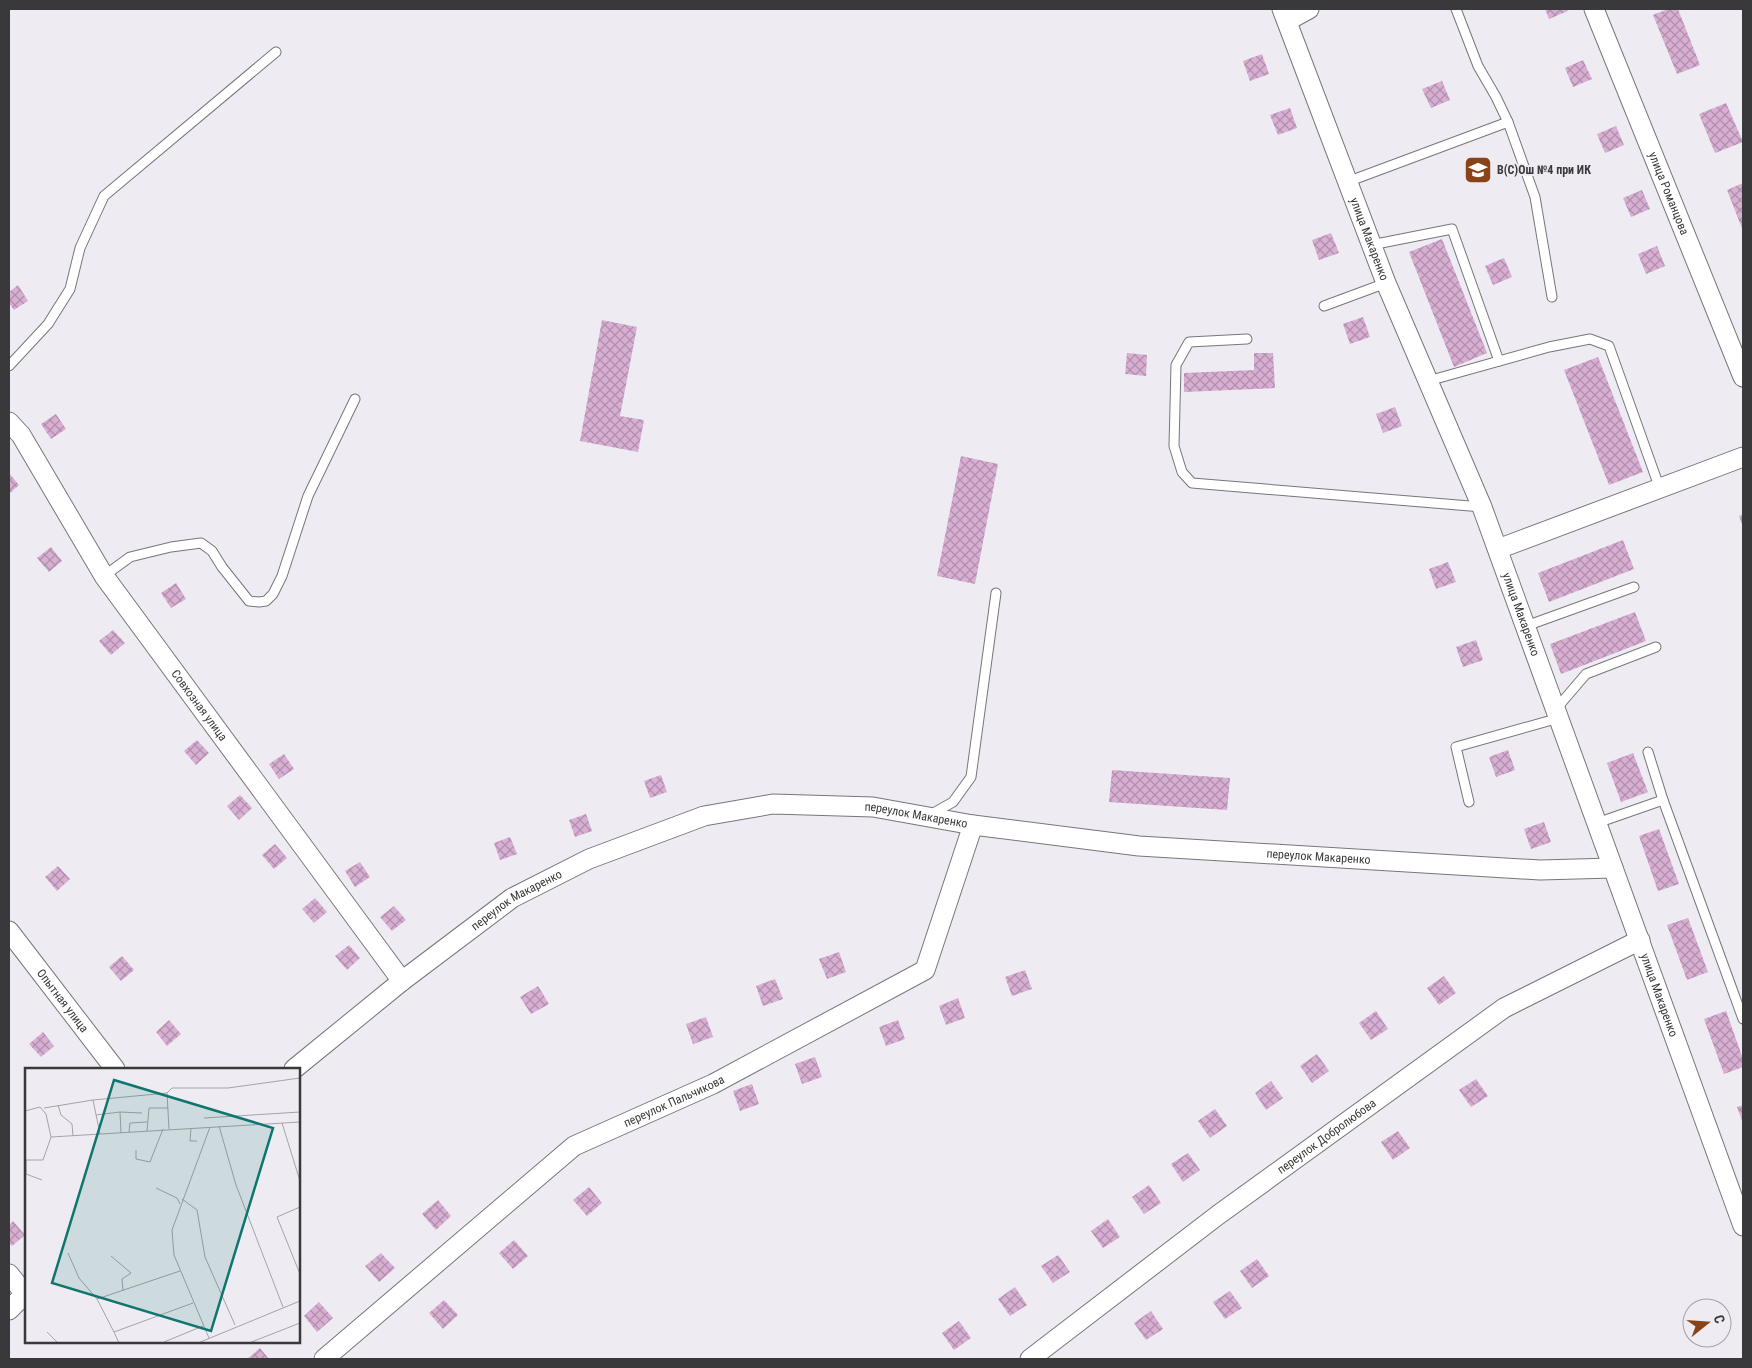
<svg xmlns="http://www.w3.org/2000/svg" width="1752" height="1368" font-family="'Roboto Condensed',sans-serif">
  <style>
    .building { fill: url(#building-cross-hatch) }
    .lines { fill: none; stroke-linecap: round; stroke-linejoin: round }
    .lane-casing { stroke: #78757b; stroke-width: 11 }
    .street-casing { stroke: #78757b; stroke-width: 21 }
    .lane { stroke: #fff; stroke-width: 9 }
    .street { stroke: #fff; stroke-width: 19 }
    .labels { text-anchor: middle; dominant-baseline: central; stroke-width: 4; stroke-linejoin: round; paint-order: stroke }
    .poi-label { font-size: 12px; font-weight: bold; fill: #39383a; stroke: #efebf2; text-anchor: start }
    .street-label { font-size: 12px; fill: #39383a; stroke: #efebf2 }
    .inset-road { fill: none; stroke: #a6a3a8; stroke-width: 1 }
    .view { fill: #0f766e; fill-opacity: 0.15; stroke: #0f766e; stroke-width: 2.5 }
    .inset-edge { fill: none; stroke: #39383a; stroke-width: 2.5 }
  </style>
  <defs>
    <pattern id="building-cross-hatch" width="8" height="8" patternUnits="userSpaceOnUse" patternTransform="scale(1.25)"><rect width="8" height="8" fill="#d8afd3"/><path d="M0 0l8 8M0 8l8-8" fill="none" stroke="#b08fac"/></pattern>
  </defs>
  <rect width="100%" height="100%" fill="#efebf2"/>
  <!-- building -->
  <g class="building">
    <path d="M 1545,9 L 1567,9 L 1568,11 L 1549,19 Z"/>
    <path d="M 1668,9 L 1678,9 L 1700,65 L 1677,74 L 1653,15 Z"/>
    <path d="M 1262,54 L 1269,74 L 1250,81 L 1243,61 Z"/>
    <path d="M 1583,60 L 1592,79 L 1573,87 L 1565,68 Z"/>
    <path d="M 1442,81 L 1450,100 L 1431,108 L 1422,89 Z"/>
    <path d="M 1726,103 L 1743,142 L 1715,153 L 1699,114 Z"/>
    <path d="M 1290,108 L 1297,128 L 1278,135 L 1270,115 Z"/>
    <path d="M 1616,126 L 1624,145 L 1605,153 L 1597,134 Z"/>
    <path d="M 1743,183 L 1743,231 L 1727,190 Z"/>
    <path d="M 1642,190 L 1650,209 L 1631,217 L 1623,198 Z"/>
    <path d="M 1331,233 L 1339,253 L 1319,260 L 1312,240 Z"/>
    <path d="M 1442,239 L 1487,353 L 1454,367 L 1409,252 Z"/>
    <path d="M 1657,246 L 1665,266 L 1646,274 L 1638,254 Z"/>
    <path d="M 1504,258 L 1512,277 L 1493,285 L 1485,266 Z"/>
    <path d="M 18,285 L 28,301 L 14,310 L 9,303 L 9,292 Z"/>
    <path d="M 1363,317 L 1370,337 L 1350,344 L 1343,324 Z"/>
    <path d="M 602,320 L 637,327 L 620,416 L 644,420 L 638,452 L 580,441 Z"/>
    <path d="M 1127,353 L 1147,355 L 1146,376 L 1125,374 Z"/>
    <path d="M 1254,353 L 1273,353 L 1275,388 L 1184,392 L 1184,373 L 1254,370 Z"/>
    <path d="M 1598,357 L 1643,472 L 1609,485 L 1564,370 Z"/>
    <path d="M 1395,407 L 1402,426 L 1383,433 L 1376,414 Z"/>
    <path d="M 56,414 L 66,429 L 51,439 L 41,424 Z"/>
    <path d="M 961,456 L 998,464 L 975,584 L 937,576 Z"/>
    <path d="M 9,473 L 19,485 L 9,494 Z"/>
    <path d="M 1743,514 L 1743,527 L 1739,516 Z"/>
    <path d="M 1623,540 L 1634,569 L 1549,602 L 1538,573 Z"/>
    <path d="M 51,547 L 62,561 L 49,572 L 37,558 Z"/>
    <path d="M 1448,562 L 1456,582 L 1436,589 L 1429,569 Z"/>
    <path d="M 176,583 L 186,599 L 171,608 L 161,593 Z"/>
    <path d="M 1635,612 L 1646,641 L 1561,674 L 1550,644 Z"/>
    <path d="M 113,630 L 125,643 L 111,655 L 99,641 Z"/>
    <path d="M 1476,640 L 1483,660 L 1463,667 L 1456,647 Z"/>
    <path d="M 197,740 L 209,753 L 196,765 L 184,751 Z"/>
    <path d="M 1508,750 L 1515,770 L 1496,777 L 1489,757 Z"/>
    <path d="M 1633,753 L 1648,792 L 1621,802 L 1607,763 Z"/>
    <path d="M 284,754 L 294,769 L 279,779 L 269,764 Z"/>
    <path d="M 1112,770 L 1230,778 L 1227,810 L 1109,802 Z"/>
    <path d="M 661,775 L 667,792 L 650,798 L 644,781 Z"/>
    <path d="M 240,795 L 252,808 L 239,820 L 227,806 Z"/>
    <path d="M 586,814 L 592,831 L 575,837 L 569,820 Z"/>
    <path d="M 1544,822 L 1551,842 L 1531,849 L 1524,829 Z"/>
    <path d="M 1659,829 L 1679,884 L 1658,891 L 1639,836 Z"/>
    <path d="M 510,837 L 517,854 L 500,860 L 494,843 Z"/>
    <path d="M 275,844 L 287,858 L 274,869 L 262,855 Z"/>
    <path d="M 360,862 L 370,877 L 355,887 L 345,871 Z"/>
    <path d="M 58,866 L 70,879 L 57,891 L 45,877 Z"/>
    <path d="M 315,898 L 327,912 L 314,923 L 302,909 Z"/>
    <path d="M 394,906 L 406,920 L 392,931 L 380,917 Z"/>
    <path d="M 1688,918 L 1708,972 L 1687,980 L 1667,925 Z"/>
    <path d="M 349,945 L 360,958 L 347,970 L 335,956 Z"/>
    <path d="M 839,952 L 846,972 L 827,979 L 819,959 Z"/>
    <path d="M 122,956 L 134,970 L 121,981 L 109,967 Z"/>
    <path d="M 1025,970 L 1032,989 L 1012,996 L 1005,977 Z"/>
    <path d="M 1444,976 L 1456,993 L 1439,1005 L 1427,988 Z"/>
    <path d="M 775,979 L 783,999 L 763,1006 L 756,986 Z"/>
    <path d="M 538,986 L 549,1004 L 531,1014 L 520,997 Z"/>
    <path d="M 958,998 L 965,1018 L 946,1025 L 939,1006 Z"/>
    <path d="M 1376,1011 L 1388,1029 L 1371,1040 L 1359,1023 Z"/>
    <path d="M 1726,1011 L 1743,1059 L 1743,1067 L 1724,1074 L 1704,1019 Z"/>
    <path d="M 706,1017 L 713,1037 L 693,1044 L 686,1024 Z"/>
    <path d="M 169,1020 L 181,1034 L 167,1046 L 156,1032 Z"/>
    <path d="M 898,1020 L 905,1039 L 886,1046 L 879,1027 Z"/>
    <path d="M 43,1032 L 54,1046 L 41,1057 L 29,1044 Z"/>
    <path d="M 1317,1054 L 1329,1071 L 1312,1083 L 1300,1066 Z"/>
    <path d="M 815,1057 L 822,1077 L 802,1084 L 795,1064 Z"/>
    <path d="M 1476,1079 L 1488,1096 L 1471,1107 L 1459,1090 Z"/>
    <path d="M 1271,1081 L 1283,1098 L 1266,1110 L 1255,1093 Z"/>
    <path d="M 752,1084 L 759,1104 L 740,1111 L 733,1091 Z"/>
    <path d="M 1743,1105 L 1743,1123 L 1737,1107 Z"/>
    <path d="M 1215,1109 L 1227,1126 L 1210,1138 L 1198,1121 Z"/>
    <path d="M 1398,1131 L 1410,1148 L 1393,1160 L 1381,1142 Z"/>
    <path d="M 1188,1153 L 1200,1170 L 1183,1182 L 1171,1164 Z"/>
    <path d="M 1149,1185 L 1161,1203 L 1144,1214 L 1132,1197 Z"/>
    <path d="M 589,1187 L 602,1203 L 587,1216 L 573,1200 Z"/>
    <path d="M 438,1200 L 451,1216 L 436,1230 L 422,1214 Z"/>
    <path d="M 1108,1219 L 1120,1237 L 1103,1248 L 1091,1231 Z"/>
    <path d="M 13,1221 L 25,1235 L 12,1246 L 9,1243 L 9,1225 Z"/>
    <path d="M 514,1240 L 528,1256 L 513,1269 L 499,1253 Z"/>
    <path d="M 381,1253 L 395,1268 L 379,1282 L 365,1266 Z"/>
    <path d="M 1058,1255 L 1070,1272 L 1053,1283 L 1041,1266 Z"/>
    <path d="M 1257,1259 L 1269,1276 L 1252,1288 L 1240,1271 Z"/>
    <path d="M 1015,1287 L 1027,1305 L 1010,1316 L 998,1299 Z"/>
    <path d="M 1230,1291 L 1242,1308 L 1225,1319 L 1213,1302 Z"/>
    <path d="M 444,1300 L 458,1315 L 443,1329 L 429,1313 Z"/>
    <path d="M 319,1302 L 333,1318 L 317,1332 L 304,1316 Z"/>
    <path d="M 1151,1311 L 1163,1329 L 1146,1340 L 1134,1323 Z"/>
    <path d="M 959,1321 L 971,1338 L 954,1350 L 942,1333 Z"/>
    <path d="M 260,1348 L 269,1359 L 247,1359 Z"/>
  </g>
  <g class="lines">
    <!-- lane casing -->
    <g class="lane-casing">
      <g id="lane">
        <path d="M 1456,9 L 1478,66 L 1496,97 L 1508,122"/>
        <path d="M 1347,182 L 1508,122 L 1535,197 L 1552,297"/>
        <path d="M 1371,245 L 1452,229 L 1499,361"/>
        <path d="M 1324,306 L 1386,283"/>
        <path d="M 1247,339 L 1189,342 L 1176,365 L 1174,446 L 1182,472 L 1192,483 L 1482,507"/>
        <path d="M 9,366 L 48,324 L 70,289 L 80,248 L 104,196 L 276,52"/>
        <path d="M 1428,381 L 1549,347 L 1590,339 L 1609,346 L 1660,489"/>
        <path d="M 104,576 L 130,557 L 171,547 L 201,543 L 212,551 L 222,567 L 249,601 L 259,602 L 266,601 L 273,594 L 282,576 L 308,496 L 355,399"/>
        <path d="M 1526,626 L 1634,587"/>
        <path d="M 1556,709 L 1586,674 L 1656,647"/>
        <path d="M 1663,800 L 1743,1019"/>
        <path d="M 1469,802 L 1456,747 L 1559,718"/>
        <path d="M 930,815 L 953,802 L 971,777 L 996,593"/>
        <path d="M 1597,823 L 1663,800 L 1648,752"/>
      </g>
    </g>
    <!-- street casing -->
    <g class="street-casing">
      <g id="street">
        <path id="s1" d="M 1282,9 L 1386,283 L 1482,507 L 1743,1226"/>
        <path id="s2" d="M 1594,9 L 1743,377"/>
        <path d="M 1287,21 L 1309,9"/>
        <path id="s3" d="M 9,422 L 21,435 L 104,576 L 402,981"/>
        <path d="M 1498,549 L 1743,457"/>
        <path id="s4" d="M 9,931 L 115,1069"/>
        <path id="s5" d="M 294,1069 L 402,981 L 512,898 L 589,859 L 704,816 L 773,804 L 873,807 L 973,825 L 1139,846 L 1540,870 L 1613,868"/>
        <path d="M 9,1274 L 25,1294"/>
        <path d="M 9,1310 L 26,1293"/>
        <path id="s6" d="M 324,1359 L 574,1146 L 713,1084 L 925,970 L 973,825"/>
        <path id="s7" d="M 1030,1359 L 1218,1215 L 1504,1008 L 1640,940"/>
      </g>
    </g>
    <!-- lane -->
    <use href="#lane" class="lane"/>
    <!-- street -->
    <use href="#street" class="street"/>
  </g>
  <!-- icons -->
  <defs>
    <g id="school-square" transform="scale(1.4375)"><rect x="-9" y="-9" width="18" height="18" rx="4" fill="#884319" stroke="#efebf2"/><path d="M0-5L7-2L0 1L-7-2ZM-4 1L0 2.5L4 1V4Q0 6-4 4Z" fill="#fff"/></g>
  </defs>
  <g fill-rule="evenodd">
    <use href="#school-square" x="1478" y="170"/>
  </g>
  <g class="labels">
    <!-- poi labels -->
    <g class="poi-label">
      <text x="1497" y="170">В(С)Ош №4 при ИК</text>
    </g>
    <!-- street labels -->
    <g class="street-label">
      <text stroke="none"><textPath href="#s2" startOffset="199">улица Романцова</textPath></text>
      <text stroke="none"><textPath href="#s1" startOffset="246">улица Макаренко</textPath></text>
      <text stroke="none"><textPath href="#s1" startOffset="651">улица Макаренко</textPath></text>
      <text stroke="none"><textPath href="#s3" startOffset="342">Совхозная улица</textPath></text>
      <text stroke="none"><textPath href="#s5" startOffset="700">переулок Макаренко</textPath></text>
      <text stroke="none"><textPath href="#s5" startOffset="1105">переулок Макаренко</textPath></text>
      <text stroke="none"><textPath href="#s5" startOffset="280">переулок Макаренко</textPath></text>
      <text stroke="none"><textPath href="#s1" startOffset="1056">улица Макаренко</textPath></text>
      <text stroke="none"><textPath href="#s4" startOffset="88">Опытная улица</textPath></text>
      <text stroke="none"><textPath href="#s6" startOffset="438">переулок Пальчикова</textPath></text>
      <text stroke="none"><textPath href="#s7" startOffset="371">переулок Добролюбова</textPath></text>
    </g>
  </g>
  <!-- overview -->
  <g transform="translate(25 1068)">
    <rect width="275" height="275" fill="#efebf2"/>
    <path class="inset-road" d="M 142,25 L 144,61M 68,32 L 75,66M 33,37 L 36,47 L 47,56 L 48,68M 19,40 L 68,32 L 142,25 L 147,20 L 203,20 L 275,10M 0,43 L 15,39 L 21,46 L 26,69 L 18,92 L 1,92 L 1,106 L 17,112M 71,47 L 95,44M 179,50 L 275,44M 257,55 L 275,113M 194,58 L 211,117 L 258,239M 166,60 L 165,73 L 172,73M 122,63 L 124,40 L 143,40M 104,64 L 105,55 L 122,54M 96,65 L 95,44 L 117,45M 26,69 L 275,54M 111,82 L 111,91 L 125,94 L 138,61M 131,120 L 152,130 L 155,136M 157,131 L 172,142 L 180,189 L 210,257M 275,139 L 252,149 L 275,206M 43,185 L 54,210 L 72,231M 86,188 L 106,205 L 97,211 L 98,223M 22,264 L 33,275M 89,264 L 72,231 L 155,203M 184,270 L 149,187 L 147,162 L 185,59M 139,274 L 178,258M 94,275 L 89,264 L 168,235M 173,275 L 275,233M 224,275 L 275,255"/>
    <path class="view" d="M 89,12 L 248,60 L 186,263 L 27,215 Z"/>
    <rect width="275" height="275" class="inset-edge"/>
  </g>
  <!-- border -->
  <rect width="1752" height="1368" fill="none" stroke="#39383a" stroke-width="20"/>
  <!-- north arrow -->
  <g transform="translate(1707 1323) rotate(73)"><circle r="24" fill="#efebf2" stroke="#a6a3a8"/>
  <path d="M0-4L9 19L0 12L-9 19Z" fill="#884319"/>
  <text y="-8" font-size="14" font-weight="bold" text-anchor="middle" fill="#39383a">С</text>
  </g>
</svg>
